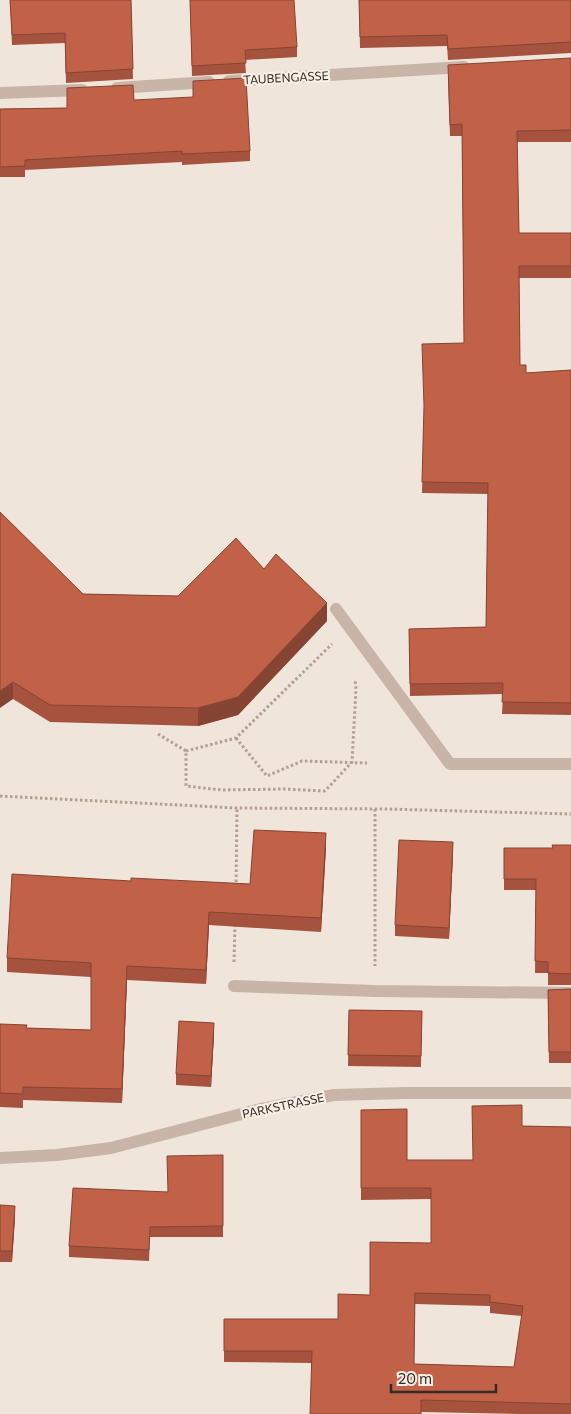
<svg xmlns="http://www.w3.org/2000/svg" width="571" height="1414" font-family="Commissioner,sans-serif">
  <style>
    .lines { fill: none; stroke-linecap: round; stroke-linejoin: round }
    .path { stroke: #b39f91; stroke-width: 3; stroke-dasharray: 2.5 2.5; stroke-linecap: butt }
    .lane { stroke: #c8b5a7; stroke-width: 12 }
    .street { stroke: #c8b5a7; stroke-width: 12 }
    .wall { fill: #a5533e; fill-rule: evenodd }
    .shaded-wall { fill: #864432 }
    .building { fill: #c06148; stroke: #864432; fill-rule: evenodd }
    .labels { text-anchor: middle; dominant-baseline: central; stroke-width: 4.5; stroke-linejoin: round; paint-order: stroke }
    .street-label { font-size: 12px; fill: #342b27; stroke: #f8efe6 }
  </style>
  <rect width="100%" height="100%" fill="#f0e5da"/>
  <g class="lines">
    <!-- path -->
    <g class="path">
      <path d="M 158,734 L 186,751 L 186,786 L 222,790 L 284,789 L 325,791 L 352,762 L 356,689 L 355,679"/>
      <path d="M 236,738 L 267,776 L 302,761 L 367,763"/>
      <path d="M 186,751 L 236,738 L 332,644"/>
      <path d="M 0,796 L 237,808 L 386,809 L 571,814"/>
      <path d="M 375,809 L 375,966"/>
      <path d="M 236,887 L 237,808"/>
      <path d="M 234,962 L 235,924"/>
    </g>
    <!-- lane -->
    <g class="lane">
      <path d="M 336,609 L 450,764 L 571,764"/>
      <path d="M 234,986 L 375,991 L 571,993"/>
    </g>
    <!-- street -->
    <g class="street">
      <path d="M 229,81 L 464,67"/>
      <path d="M 117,88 L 209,82"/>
      <path d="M 0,93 L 82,90"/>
      <path d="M 0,1158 L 57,1155 L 111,1148 L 261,1109 L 334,1095 L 405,1093 L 571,1093"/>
    </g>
  </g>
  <!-- wall -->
  <g class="wall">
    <path d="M 10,0 L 131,0 L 133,79 L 66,83 L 65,43 L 12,45 Z"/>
    <path d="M 190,0 L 297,47 L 297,57 L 245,60 L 246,73 L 192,76 Z"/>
    <path d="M 359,0 L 571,0 L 571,53 L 448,60 L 447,46 L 360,48 Z"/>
    <path d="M 571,58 L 571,142 L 517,142 L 519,233 L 571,233 L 571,278 L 519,278 L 520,365 L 526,373 L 571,370 L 571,715 L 502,714 L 503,694 L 410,696 L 409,629 L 486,627 L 488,494 L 422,493 L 424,412 L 464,343 L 462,136 L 450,136 L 448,77 Z"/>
    <path d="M 134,100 L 250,151 L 250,161 L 182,165 L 182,162 L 25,170 L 25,177 L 0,177 L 0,109 L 67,108 Z"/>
    <path d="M 0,512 L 83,594 L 178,596 L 264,569 L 327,621 L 238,715 L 198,726 L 50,722 L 13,699 Z"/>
    <path d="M 571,845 L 571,985 L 548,985 L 548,973 L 535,973 L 536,890 L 504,890 L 504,848 L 552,848 Z"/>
    <path d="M 326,847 L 321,932 L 209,925 L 206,984 L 127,980 L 122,1103 L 23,1100 L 23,1108 L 0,1107 L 0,1024 L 27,1028 L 91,1030 L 91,977 L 7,972 L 7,958 L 131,881 L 250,884 Z"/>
    <path d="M 453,853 L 449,939 L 395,936 L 395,925 Z"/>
    <path d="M 571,989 L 571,1063 L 549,1063 L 548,990 Z"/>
    <path d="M 349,1010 L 422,1011 L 421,1067 L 348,1066 Z"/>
    <path d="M 214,1034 L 211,1087 L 176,1085 L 176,1074 Z"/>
    <path d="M 361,1110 L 407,1160 L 473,1160 L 522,1126 L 571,1127 L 571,1414 L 520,1414 L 421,1412 L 311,1363 L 224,1362 L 224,1319 L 338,1319 L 370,1295 L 431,1243 L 431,1199 L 361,1200 ZM 415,1304 L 490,1306 L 490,1313 L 522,1316 L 514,1367 L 414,1364 Z"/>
    <path d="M 223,1155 L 223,1237 L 150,1237 L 149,1261 L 69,1257 L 69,1246 L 167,1192 Z"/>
    <path d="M 0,1205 L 15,1217 L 12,1262 L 0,1262 Z"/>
  </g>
  <!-- shaded-wall -->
  <g class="shaded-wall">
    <path d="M 327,603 L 327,621 L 238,715 L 198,726 L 198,708 Z"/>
    <path d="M 13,682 L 13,699 L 0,708 L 0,691 Z"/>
    <path d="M 326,833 L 326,847 L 321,932 L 321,918 Z"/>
    <path d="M 453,842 L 453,853 L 449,939 L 449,928 Z"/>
    <path d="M 209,912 L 209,925 L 206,984 L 206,970 Z"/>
    <path d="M 127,966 L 127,980 L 122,1103 L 122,1089 Z"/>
    <path d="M 214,1023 L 214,1034 L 211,1087 L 211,1076 Z"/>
    <path d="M 15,1206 L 15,1217 L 12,1262 L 12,1251 Z"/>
  </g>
  <!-- building -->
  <g class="building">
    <path d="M 10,0 L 131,0 L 133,69 L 66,73 L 65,33 L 12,35 Z"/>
    <path d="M 190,0 L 294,0 L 297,47 L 245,50 L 246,63 L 192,66 Z"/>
    <path d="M 359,0 L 571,0 L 571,42 L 448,49 L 447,35 L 360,37 Z"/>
    <path d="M 571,58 L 571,130 L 517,131 L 519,233 L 571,233 L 571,266 L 519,266 L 520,365 L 526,365 L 526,373 L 571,370 L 571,703 L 502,702 L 503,683 L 410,684 L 409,629 L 486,627 L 488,483 L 422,482 L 424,406 L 422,344 L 464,343 L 462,124 L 450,125 L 448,65 Z"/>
    <path d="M 246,78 L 250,151 L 182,154 L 182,151 L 25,160 L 25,166 L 0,167 L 0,109 L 67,108 L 67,88 L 133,85 L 134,100 L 193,97 L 193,81 Z"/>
    <path d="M 0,512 L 83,594 L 178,596 L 236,538 L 264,569 L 276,554 L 327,603 L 238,697 L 198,708 L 50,705 L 13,682 L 0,691 Z"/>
    <path d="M 254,830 L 326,833 L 321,918 L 209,912 L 206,970 L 127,966 L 122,1089 L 23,1087 L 23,1094 L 0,1093 L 0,1024 L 27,1025 L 26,1028 L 91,1030 L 91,963 L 7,958 L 12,874 L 131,881 L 131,878 L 250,884 Z"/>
    <path d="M 399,840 L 453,842 L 449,928 L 395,925 Z"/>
    <path d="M 552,845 L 571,845 L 571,974 L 548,973 L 548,962 L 535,961 L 536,879 L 504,879 L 504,848 L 553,848 Z"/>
    <path d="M 571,989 L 571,1052 L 549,1052 L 548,990 Z"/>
    <path d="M 349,1010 L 422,1011 L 421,1056 L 348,1055 Z"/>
    <path d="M 179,1021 L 214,1023 L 211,1076 L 176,1074 Z"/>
    <path d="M 522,1105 L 522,1126 L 571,1127 L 571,1404 L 421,1400 L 421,1414 L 310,1414 L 312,1351 L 224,1351 L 224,1319 L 338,1319 L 338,1294 L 370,1295 L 370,1242 L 431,1243 L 431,1188 L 361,1188 L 361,1110 L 407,1109 L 407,1160 L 473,1160 L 472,1106 ZM 415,1293 L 490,1295 L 490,1302 L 523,1306 L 514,1367 L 414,1364 Z"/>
    <path d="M 223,1155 L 223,1226 L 150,1227 L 149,1250 L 69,1246 L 73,1188 L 168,1192 L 167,1156 Z"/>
    <path d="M 0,1205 L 15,1206 L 12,1251 L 0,1251 Z"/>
  </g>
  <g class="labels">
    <!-- street labels -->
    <g class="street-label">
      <text transform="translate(286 77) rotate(-3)">TAUBENGASSE</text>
      <text transform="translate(283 1105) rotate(-12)">PARKSTRASSE</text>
    </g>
  </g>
  <!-- scale -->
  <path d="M391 1384v8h105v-8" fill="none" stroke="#342b27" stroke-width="2.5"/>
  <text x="398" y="1384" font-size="15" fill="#342b27" stroke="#f8efe6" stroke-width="4" paint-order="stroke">20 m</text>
</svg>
